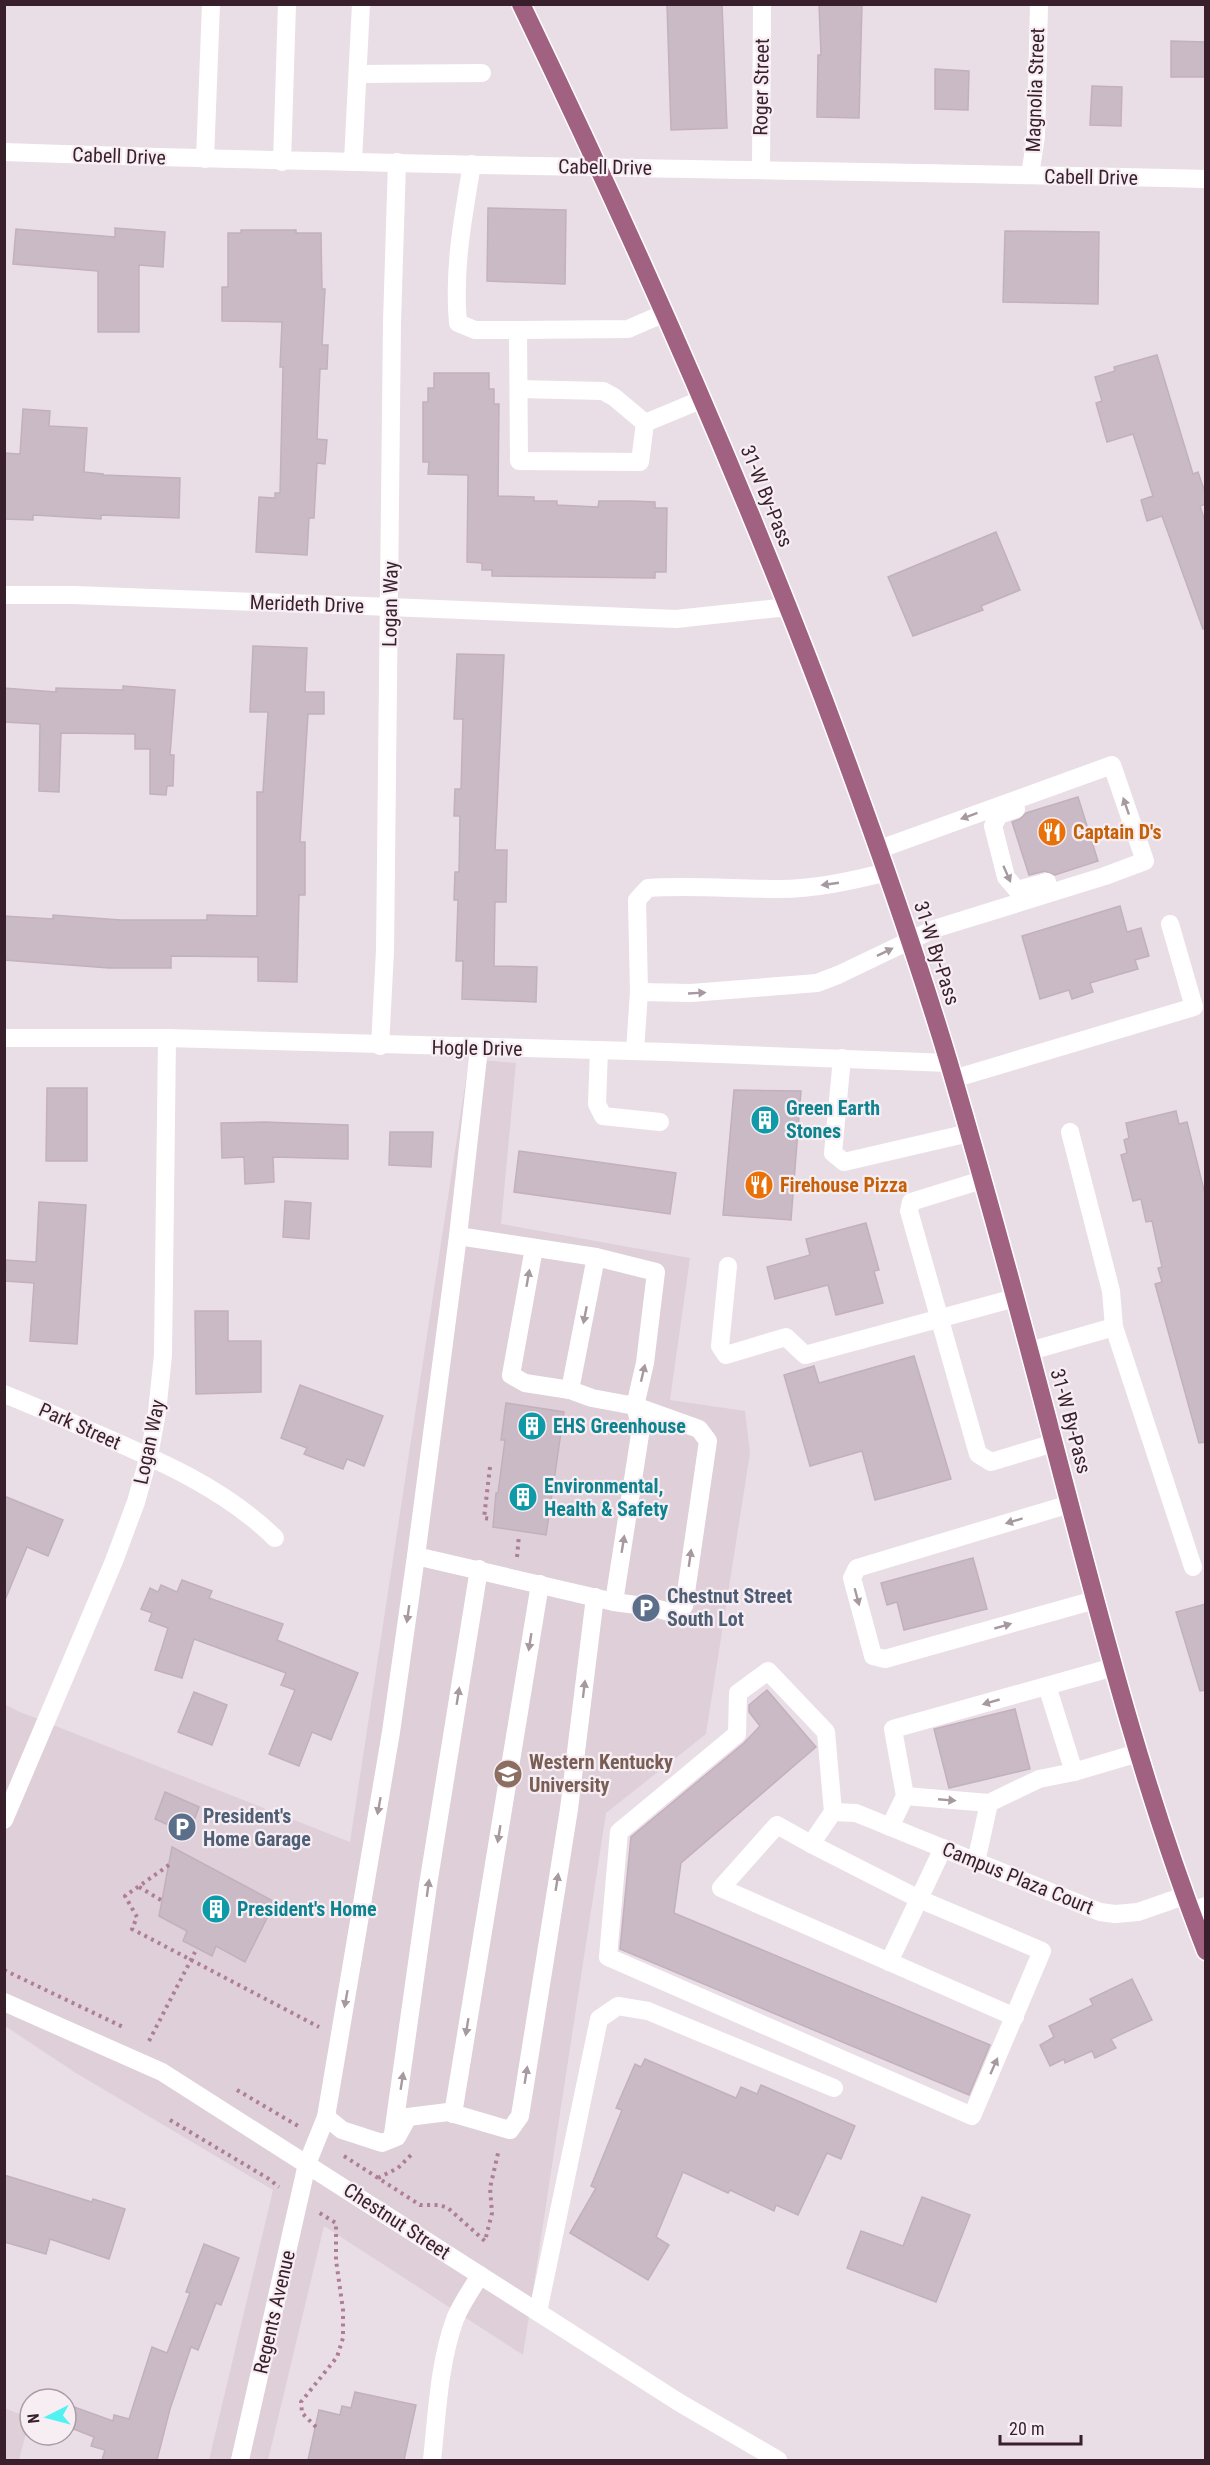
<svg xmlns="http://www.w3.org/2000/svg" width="1210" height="2465" font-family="'Roboto Condensed',sans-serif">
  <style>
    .built { fill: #decfd8 }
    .building { fill: #cabac5; stroke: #c3b0bd; stroke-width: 1.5 }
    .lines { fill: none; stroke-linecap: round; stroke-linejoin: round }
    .major-casing { stroke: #fff; stroke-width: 21 }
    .path { stroke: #ae7e98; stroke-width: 4; stroke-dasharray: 3 4.5; stroke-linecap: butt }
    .minor { stroke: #fff; stroke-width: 18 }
    .major { stroke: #a06280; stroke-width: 18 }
    .oneway { fill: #a69aa0 }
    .labels { text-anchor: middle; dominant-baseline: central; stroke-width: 4.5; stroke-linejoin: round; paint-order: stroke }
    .street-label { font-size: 20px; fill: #391f2c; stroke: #f7eef4 }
    .food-label { font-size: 20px; font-weight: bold; fill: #c56008; stroke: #f7eef4; text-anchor: start }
    .culture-label { font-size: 20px; font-weight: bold; fill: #0d838f; stroke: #f7eef4; text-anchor: start }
    .service-label { font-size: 20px; font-weight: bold; fill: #4e5e75; stroke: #f7eef4; text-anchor: start }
    .education-label { font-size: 20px; font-weight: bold; fill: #785e54; stroke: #f7eef4; text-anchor: start }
  </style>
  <rect width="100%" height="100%" fill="#eadee6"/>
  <!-- built -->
  <g class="built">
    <path d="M 469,1059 L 516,1063 L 501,1224 L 690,1258 L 670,1400 L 745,1411 L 750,1453 L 706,1734 L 606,1813 L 523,2355 L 324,2226 L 268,2460 L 209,2460 L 273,2190 L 76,2073 L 5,2026 L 4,1704 L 20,1712 L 350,1842 Z"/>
    <path d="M 4,2408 L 30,2418 L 19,2460 L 5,2460 Z"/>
  </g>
  <!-- building -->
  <g class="building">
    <path d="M 722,4 L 727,128 L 671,130 L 667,5 Z"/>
    <path d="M 819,4 L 862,4 L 859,118 L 817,117 L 818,55 L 821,55 Z"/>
    <path d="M 1171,41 L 1206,42 L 1206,77 L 1171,77 Z"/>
    <path d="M 935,69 L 969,71 L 968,110 L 935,109 Z"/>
    <path d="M 1092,86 L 1122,87 L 1121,126 L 1090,125 Z"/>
    <path d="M 488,208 L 566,210 L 565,284 L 487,281 Z"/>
    <path d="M 115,228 L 165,232 L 163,267 L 139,265 L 139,332 L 98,332 L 98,271 L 13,264 L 16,229 L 115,237 Z"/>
    <path d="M 241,230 L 296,230 L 296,233 L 321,233 L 322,289 L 325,289 L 322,345 L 328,345 L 327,369 L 320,369 L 317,439 L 327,440 L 325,464 L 317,463 L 314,518 L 309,518 L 307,555 L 256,552 L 259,497 L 275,498 L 275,493 L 280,493 L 283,367 L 280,367 L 282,322 L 222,321 L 222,287 L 228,287 L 228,233 L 241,233 Z"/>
    <path d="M 1005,231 L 1099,232 L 1098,304 L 1003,302 Z"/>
    <path d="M 1157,355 L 1193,474 L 1198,472 L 1206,495 L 1206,504 L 1200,506 L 1206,524 L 1206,629 L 1203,629 L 1162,516 L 1147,521 L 1141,500 L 1153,496 L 1133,434 L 1107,442 L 1096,403 L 1102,401 L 1095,377 L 1115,371 L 1114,367 Z"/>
    <path d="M 434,373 L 489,373 L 489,389 L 494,389 L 494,404 L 499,404 L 498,496 L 534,497 L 534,501 L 557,501 L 557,505 L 598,507 L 599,501 L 632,501 L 655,502 L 655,508 L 667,508 L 666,572 L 655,572 L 655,578 L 492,576 L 492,570 L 482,570 L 482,563 L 467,562 L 468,475 L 428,474 L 429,462 L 423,462 L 423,402 L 428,402 L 428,388 L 434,388 Z"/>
    <path d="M 23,409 L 50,411 L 49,426 L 87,428 L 84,472 L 103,474 L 103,475 L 180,478 L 179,518 L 101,515 L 101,519 L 33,515 L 33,520 L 4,519 L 4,453 L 20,454 Z"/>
    <path d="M 996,532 L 1020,590 L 981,606 L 983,610 L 913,636 L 888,577 Z"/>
    <path d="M 253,646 L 307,648 L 305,692 L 324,692 L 324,714 L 308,714 L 300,842 L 305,842 L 305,895 L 299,895 L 297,982 L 258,981 L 258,957 L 171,956 L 171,968 L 109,968 L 4,960 L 4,916 L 53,919 L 53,915 L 121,920 L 207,920 L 207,915 L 257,916 L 257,792 L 263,792 L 268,712 L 250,712 Z"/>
    <path d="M 457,654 L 504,655 L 495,850 L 507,850 L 506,902 L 495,902 L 494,966 L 537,967 L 536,1002 L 462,999 L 463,961 L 456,961 L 458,900 L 454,900 L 455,872 L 459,872 L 460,816 L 454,816 L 455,789 L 461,789 L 463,719 L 454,719 Z"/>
    <path d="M 123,686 L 175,690 L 170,755 L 174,755 L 173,786 L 167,786 L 166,795 L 150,794 L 150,749 L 135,749 L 135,734 L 61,733 L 59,792 L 39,791 L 40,724 L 4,722 L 4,688 L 56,692 L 56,688 L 123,690 Z"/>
    <path d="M 1078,797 L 1098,861 L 1055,875 L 1045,871 L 1029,875 L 1012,822 L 1020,819 L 1026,813 Z"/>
    <path d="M 1120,906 L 1127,932 L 1141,928 L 1149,956 L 1135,960 L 1138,969 L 1090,983 L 1093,992 L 1072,999 L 1069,990 L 1040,999 L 1022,936 Z"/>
    <path d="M 47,1088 L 87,1088 L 87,1161 L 46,1161 Z"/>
    <path d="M 734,1090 L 801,1091 L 791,1220 L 723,1215 Z"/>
    <path d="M 1176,1111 L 1179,1124 L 1187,1122 L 1206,1198 L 1206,1442 L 1199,1443 L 1155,1284 L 1162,1282 L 1158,1268 L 1162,1267 L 1152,1221 L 1146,1222 L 1141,1199 L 1133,1201 L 1121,1155 L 1127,1153 L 1124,1140 L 1129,1138 L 1126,1123 Z"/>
    <path d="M 264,1122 L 348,1125 L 348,1159 L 273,1157 L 274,1182 L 245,1184 L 244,1157 L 222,1158 L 221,1123 Z"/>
    <path d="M 390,1132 L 433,1132 L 431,1167 L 389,1165 Z"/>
    <path d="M 519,1151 L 676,1173 L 670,1214 L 514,1192 Z"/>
    <path d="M 285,1201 L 311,1203 L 309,1239 L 283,1237 Z"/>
    <path d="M 39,1202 L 86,1205 L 77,1344 L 30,1341 L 34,1283 L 5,1281 L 6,1260 L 36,1262 Z"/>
    <path d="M 866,1223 L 879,1270 L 874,1271 L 883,1303 L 836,1315 L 828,1285 L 775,1299 L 767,1267 L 810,1255 L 806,1239 Z"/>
    <path d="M 195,1311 L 228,1311 L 228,1341 L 261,1341 L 261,1392 L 196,1394 Z"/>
    <path d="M 914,1356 L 951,1479 L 875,1500 L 862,1451 L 810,1466 L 784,1375 L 814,1366 L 819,1383 Z"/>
    <path d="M 300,1385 L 383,1416 L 364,1466 L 347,1459 L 343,1469 L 304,1454 L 307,1448 L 281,1438 Z"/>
    <path d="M 506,1403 L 564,1412 L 546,1535 L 493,1527 L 496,1493 L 498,1493 L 505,1440 L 501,1440 Z"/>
    <path d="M 4,1496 L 63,1520 L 48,1556 L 27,1547 L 5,1600 Z"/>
    <path d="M 973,1558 L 987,1609 L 904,1630 L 897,1602 L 887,1605 L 881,1583 Z"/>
    <path d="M 182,1580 L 212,1591 L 209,1598 L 283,1624 L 277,1640 L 358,1673 L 331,1740 L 312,1732 L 299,1766 L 269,1754 L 295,1690 L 281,1685 L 286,1673 L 194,1639 L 182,1678 L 155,1670 L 168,1628 L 149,1621 L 152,1613 L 141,1609 L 150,1588 L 158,1592 L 161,1585 L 177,1592 Z"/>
    <path d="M 1206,1604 L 1206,1690 L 1200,1691 L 1176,1612 Z"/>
    <path d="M 767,1690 L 816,1747 L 681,1863 L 674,1913 L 990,2045 L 969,2095 L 620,1949 L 631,1837 L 744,1743 L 760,1726 L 749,1712 L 749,1705 Z"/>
    <path d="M 194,1692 L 227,1705 L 212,1745 L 178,1732 Z"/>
    <path d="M 1015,1709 L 1030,1769 L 949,1788 L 934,1729 Z"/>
    <path d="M 165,1792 L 199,1807 L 189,1834 L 155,1819 Z"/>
    <path d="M 172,1847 L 275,1902 L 245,1962 L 216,1946 L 212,1956 L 183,1941 L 187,1931 L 159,1916 Z"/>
    <path d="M 1132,1979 L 1152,2020 L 1111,2039 L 1116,2048 L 1095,2058 L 1092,2051 L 1065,2063 L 1064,2059 L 1050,2066 L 1040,2045 L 1054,2037 L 1049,2026 L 1093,2005 L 1090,1999 Z"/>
    <path d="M 645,2059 L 736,2098 L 741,2087 L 757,2094 L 761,2085 L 855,2126 L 841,2159 L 827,2153 L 798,2215 L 776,2205 L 774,2211 L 730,2190 L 728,2193 L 683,2172 L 656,2237 L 669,2245 L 648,2280 L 570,2233 L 596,2188 L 591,2186 L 622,2110 L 616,2108 L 635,2064 L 641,2067 Z"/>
    <path d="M 4,2175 L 92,2202 L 93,2199 L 125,2209 L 109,2259 L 50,2239 L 46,2254 L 4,2242 Z"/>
    <path d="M 922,2197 L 970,2215 L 936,2302 L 847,2268 L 861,2231 L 903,2246 Z"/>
    <path d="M 204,2244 L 239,2258 L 221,2305 L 216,2303 L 198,2350 L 191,2347 L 170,2409 L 157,2460 L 102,2460 L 105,2450 L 91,2446 L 94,2437 L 66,2426 L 66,2404 L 113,2421 L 114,2415 L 129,2419 L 152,2347 L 167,2353 L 190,2293 L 186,2292 Z"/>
    <path d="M 355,2392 L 416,2405 L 404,2460 L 308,2460 L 319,2410 L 340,2415 L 342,2406 L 351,2408 Z"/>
  </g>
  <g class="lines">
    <!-- major casing -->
    <g class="major-casing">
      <path id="major" d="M 521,4 C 631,232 734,463 824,700 C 869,820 912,940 949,1063 C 986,1189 1021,1317 1054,1444 C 1099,1615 1142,1787 1206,1951"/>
    </g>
    <!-- path -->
    <g class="path">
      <path d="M 490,1467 L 484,1518 L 491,1519"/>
      <path d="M 517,1557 L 519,1535"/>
      <path d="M 169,1865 L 125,1896 L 137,1917 L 132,1929 L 319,2027"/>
      <path d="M 139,1887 L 161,1900"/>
      <path d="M 4,1970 L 123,2027"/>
      <path d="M 149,2041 L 195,1952"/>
      <path d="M 237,2090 L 298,2126"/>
      <path d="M 170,2120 L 269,2179 L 279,2187"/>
      <path d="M 344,2156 L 420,2205 L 439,2205 L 448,2208 L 485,2241 L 492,2213 L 490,2188 L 499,2149"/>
      <path d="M 378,2178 L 398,2168 L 411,2155"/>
      <path d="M 316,2427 L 302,2413 L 301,2402 L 337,2357 L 343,2338 L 343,2310 L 336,2260 L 336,2223 L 318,2212"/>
    </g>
    <!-- minor -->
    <g class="minor">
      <path d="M 358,74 L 482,73"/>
      <path d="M 4,152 C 405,166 805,170 1206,179"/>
      <path d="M 205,159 L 211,4"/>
      <path d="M 353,161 L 361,4"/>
      <path d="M 282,162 L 287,4"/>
      <path d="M 472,164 C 463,217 453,270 458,323 L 475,330 L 518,330"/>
      <path d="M 761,169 L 762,4"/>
      <path d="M 1030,175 L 1036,136 L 1039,4"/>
      <path d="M 665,313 L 628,329 L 518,330 L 519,461 L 640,462 L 645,423 L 703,399"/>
      <path d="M 519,389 L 603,391 L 614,397 L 645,423"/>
      <path d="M 4,595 L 74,595 L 390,607 L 676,619 L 788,607"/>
      <path d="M 1016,809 L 999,815 L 993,826 L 1006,877 L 1017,890 L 1047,882"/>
      <path d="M 639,992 L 691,993 L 817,983 L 838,975 L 934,929 L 1105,876 L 1145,861 L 1112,765 L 880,849"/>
      <path d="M 4,1038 L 167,1038 L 668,1052 L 949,1063"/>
      <path d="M 380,1046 L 385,951 L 392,322 L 397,162"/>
      <path d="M 479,1048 L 458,1236 L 416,1556 L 614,1602 L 651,1607 L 673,1613 L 684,1606 L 708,1441 L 699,1429 L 635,1406"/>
      <path d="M 599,1050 L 597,1104 L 603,1116 L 660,1122"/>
      <path d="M 635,1051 L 639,992 L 637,900 L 648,888 C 691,885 734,889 778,889 C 815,889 851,881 887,872"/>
      <path d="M 842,1058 L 833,1153 L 844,1162 L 969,1133"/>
      <path d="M 953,1079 L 1194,1007 L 1170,924"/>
      <path d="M 982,1180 L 911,1202 L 909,1211 L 978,1454 L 991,1462 L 1054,1443"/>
      <path d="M 458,1236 L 596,1257 L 656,1272 L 645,1363 L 635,1406 L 592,1398 L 570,1390"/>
      <path d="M 534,1248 L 511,1375 L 525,1383 L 570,1390 L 596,1257"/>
      <path d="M 728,1266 L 720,1346 L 726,1355 L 786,1337 L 805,1355 L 1015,1298"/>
      <path d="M 1114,1327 L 1193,1567"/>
      <path d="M 1030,1351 L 1114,1327 L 1111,1291 L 1070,1132"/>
      <path d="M 4,1394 C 34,1406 64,1419 93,1432 C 158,1460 224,1488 275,1538"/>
      <path d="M 1070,1504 L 857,1568 L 852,1578 L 873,1656 L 885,1659 L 1095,1600"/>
      <path d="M 614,1602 L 641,1428 L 635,1406"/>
      <path d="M 1074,1772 L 1138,1753"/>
      <path d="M 905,1796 L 989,1803"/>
      <path d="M 833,1812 L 826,1732 L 768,1671 L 738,1693 L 737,1734 L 619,1832 L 608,1957 L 972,2116 L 1042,1951 L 919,1899 L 889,1962"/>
      <path d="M 4,1820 L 114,1561 L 136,1502 L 149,1456 L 157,1412 L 163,1355 L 167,1038"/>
      <path d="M 890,1827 L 905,1796 L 893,1729 L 1114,1667"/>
      <path d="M 811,1844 L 777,1825 L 721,1888 L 1015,2017"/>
      <path d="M 943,1848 L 919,1899 L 811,1844 L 833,1812 L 856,1813 L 1100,1912 L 1115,1914 L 1138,1912 L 1184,1896"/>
      <path d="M 976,1862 L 989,1803 L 1039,1779 L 1074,1772 L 1047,1686"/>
      <path d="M 1190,1912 L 1206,1906"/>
      <path d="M 4,2002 L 162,2072 L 680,2403 L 778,2460"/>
      <path d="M 453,2114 L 540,1584"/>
      <path d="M 326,2117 L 391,1732 L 416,1556"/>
      <path d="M 393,2134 L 428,1885 L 479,1569"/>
      <path d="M 538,2312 L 599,2019 L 618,2006 L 648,2011 L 834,2088"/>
      <path d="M 240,2460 L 307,2164 L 326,2117 L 342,2130 L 382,2143 L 397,2137 L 408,2117 L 448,2112 L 510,2130 L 520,2116 L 569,1809 L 595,1597"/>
      <path d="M 432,2460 C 437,2414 439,2363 455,2319 C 461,2304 472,2289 480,2275"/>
    </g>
    <!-- major -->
    <use href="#major" class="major"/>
  </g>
  <!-- one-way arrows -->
  <defs><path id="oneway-solid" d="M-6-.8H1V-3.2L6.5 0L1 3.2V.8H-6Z" transform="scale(1.5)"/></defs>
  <g class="oneway">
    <use href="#oneway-solid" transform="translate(1126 806) rotate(-109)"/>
    <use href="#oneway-solid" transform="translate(969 816) rotate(160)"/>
    <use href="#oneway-solid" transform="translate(1007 874) rotate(66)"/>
    <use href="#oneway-solid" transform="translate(830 884) rotate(172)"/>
    <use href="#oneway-solid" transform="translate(885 952) rotate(-26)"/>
    <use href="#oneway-solid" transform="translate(697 993) rotate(-3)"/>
    <use href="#oneway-solid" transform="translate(528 1278) rotate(-80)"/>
    <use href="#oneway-solid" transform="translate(585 1315) rotate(101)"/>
    <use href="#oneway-solid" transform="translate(643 1373) rotate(-77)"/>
    <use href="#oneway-solid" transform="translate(1014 1521) rotate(163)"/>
    <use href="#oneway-solid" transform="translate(623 1544) rotate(-81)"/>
    <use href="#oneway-solid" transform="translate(690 1558) rotate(-82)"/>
    <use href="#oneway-solid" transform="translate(857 1597) rotate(75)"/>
    <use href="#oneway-solid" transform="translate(408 1614) rotate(98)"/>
    <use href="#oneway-solid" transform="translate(1003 1626) rotate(-16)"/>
    <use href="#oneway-solid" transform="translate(530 1642) rotate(99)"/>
    <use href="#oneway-solid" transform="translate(584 1689) rotate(-83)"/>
    <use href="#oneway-solid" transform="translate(458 1696) rotate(-81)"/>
    <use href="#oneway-solid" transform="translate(991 1702) rotate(164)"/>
    <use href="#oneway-solid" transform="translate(947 1800) rotate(5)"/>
    <use href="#oneway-solid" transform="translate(379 1806) rotate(100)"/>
    <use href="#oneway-solid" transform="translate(499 1834) rotate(99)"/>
    <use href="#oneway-solid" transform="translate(557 1882) rotate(-81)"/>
    <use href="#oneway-solid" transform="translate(428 1888) rotate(-82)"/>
    <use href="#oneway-solid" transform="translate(346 1999) rotate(100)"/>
    <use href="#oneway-solid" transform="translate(467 2027) rotate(99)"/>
    <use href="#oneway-solid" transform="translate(994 2066) rotate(-66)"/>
    <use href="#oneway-solid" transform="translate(526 2075) rotate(-81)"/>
    <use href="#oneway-solid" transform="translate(402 2081) rotate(-81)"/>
  </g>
  <!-- icons -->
  <defs>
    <g id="restaurant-disc" transform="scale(1.5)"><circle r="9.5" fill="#e8710a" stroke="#f7eef4"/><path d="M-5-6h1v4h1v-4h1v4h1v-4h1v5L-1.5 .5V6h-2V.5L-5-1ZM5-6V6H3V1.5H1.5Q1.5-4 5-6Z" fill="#fff"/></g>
    <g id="building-disc" transform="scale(1.5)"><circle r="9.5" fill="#0f9aa8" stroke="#f7eef4"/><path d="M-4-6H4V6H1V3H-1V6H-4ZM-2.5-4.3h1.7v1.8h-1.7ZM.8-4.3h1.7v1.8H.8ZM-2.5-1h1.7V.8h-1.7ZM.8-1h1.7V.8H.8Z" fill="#fff"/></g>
    <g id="parking-disc" transform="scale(1.5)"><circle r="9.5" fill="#5c6f8a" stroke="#f7eef4"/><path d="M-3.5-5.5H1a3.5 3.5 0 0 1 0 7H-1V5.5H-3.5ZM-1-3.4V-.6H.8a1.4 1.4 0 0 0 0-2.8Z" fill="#fff"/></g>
    <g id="university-disc" transform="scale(1.5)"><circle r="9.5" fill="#8d6e63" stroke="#f7eef4"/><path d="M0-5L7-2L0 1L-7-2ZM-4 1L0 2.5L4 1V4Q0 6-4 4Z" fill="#fff"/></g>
  </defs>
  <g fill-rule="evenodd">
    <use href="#restaurant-disc" x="1052" y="832"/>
    <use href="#building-disc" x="765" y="1120"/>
    <use href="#restaurant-disc" x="759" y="1185"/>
    <use href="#building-disc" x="532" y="1426"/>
    <use href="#building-disc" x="523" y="1497"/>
    <use href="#parking-disc" x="646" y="1608"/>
    <use href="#university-disc" x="508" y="1774"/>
    <use href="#parking-disc" x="182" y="1827"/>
    <use href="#building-disc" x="216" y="1909"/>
  </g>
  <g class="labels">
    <!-- street labels -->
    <g class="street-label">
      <text transform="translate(761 87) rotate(-89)">Roger Street</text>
      <text transform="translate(1035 90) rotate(-88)">Magnolia Street</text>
      <text transform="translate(119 156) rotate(2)">Cabell Drive</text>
      <text transform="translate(605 167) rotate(1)">Cabell Drive</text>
      <text transform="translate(1091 177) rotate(1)">Cabell Drive</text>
      <text transform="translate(767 496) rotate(68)">31-W By-Pass</text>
      <text transform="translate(307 604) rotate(2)">Merideth Drive</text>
      <text transform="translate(390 604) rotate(-89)">Logan Way</text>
      <text transform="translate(937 953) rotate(72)">31-W By-Pass</text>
      <text transform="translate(477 1048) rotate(1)">Hogle Drive</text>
      <text transform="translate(1071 1421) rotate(75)">31-W By-Pass</text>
      <text transform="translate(80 1426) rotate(24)">Park Street</text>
      <text transform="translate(149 1442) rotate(-78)">Logan Way</text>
      <text transform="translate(1018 1878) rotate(22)">Campus Plaza Court</text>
      <text transform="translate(397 2221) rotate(33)">Chestnut Street</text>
      <text transform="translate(274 2312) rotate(-77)">Regents Avenue</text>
    </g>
    <!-- food labels -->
    <g class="food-label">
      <text x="1073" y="832">Captain D's</text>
      <text x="780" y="1185">Firehouse Pizza</text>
    </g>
    <!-- culture labels -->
    <g class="culture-label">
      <text x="786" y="1108">Green Earth<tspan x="786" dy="23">Stones</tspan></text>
      <text x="553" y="1426">EHS Greenhouse</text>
      <text x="544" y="1486">Environmental,<tspan x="544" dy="23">Health &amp; Safety</tspan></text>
      <text x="237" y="1909">President's Home</text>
    </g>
    <!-- service labels -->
    <g class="service-label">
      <text x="667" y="1596">Chestnut Street<tspan x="667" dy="23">South Lot</tspan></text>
      <text x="203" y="1816">President's<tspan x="203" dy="23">Home Garage</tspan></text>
    </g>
    <!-- education labels -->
    <g class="education-label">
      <text x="529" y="1762">Western Kentucky<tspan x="529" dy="23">University</tspan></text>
    </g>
  </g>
  <!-- border -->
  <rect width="1210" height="2465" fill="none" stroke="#391f2c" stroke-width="12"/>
  <!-- north arrow -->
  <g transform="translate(48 2417) rotate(264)"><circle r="28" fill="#f7eef4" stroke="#ab9ba4" stroke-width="1.5"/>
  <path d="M0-4.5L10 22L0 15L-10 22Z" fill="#52f2f3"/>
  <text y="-9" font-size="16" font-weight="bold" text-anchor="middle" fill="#391f2c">N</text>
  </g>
  <!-- scale -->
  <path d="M1000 2435v9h81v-9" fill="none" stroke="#391f2c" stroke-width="3"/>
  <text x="1009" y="2435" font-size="18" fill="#391f2c" stroke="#f7eef4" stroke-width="4.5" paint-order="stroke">20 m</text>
</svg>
